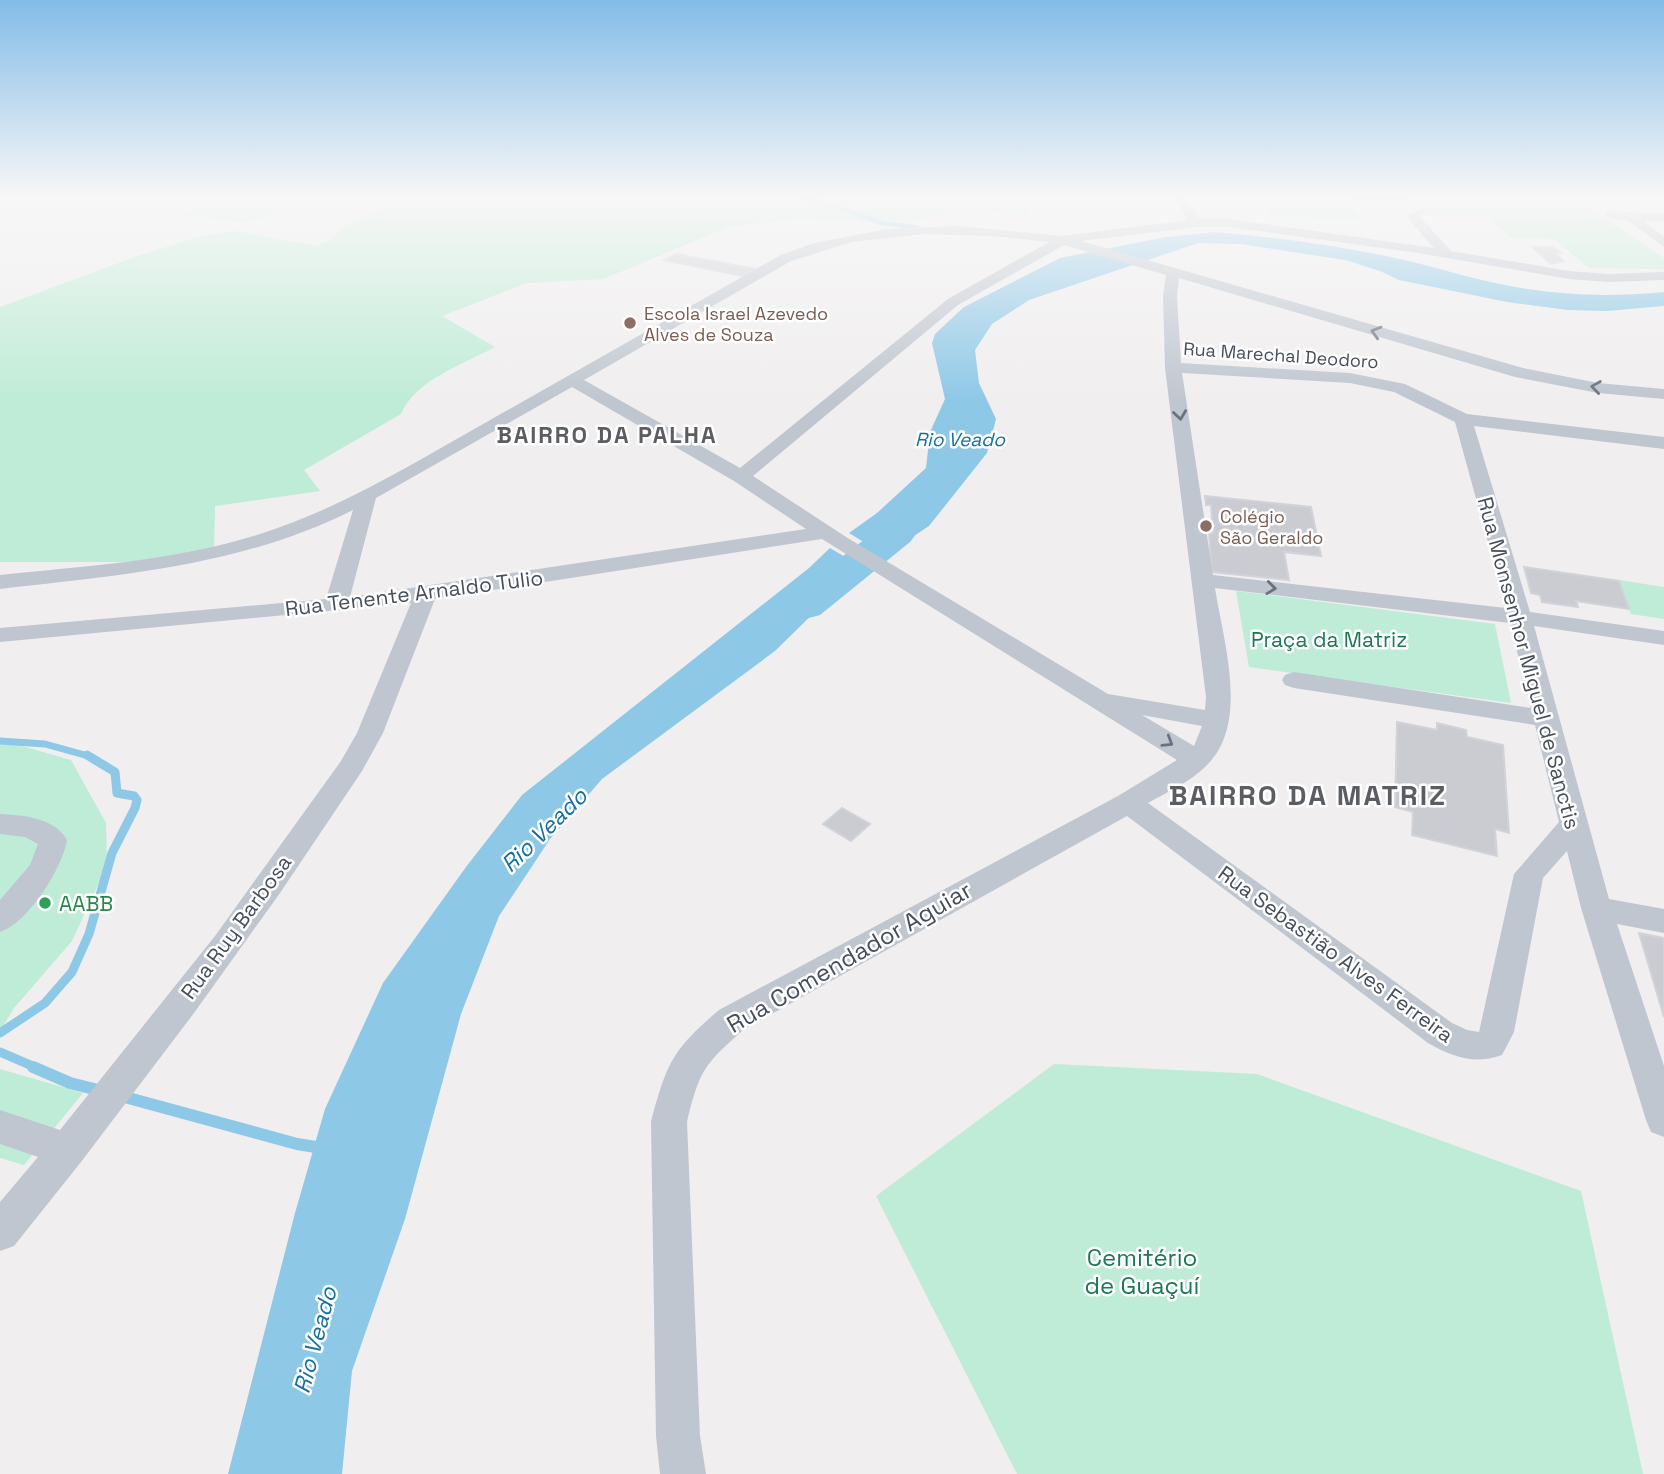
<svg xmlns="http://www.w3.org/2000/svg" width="1664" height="1474" font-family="'Space Grotesk',sans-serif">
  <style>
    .green { fill: #beecd6 }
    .water { fill: #8dc8e7 }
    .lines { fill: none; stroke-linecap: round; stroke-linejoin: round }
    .stream-far3 { stroke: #8dc8e7; stroke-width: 4.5 }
    .stream-far2 { stroke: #8dc8e7; stroke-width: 7 }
    .stream-far1 { stroke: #8dc8e7; stroke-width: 9 }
    .stream { stroke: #8dc8e7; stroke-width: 12 }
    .river { fill: #8dc8e7; fill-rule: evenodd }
    .building { fill: #cbccd2; stroke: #d2d3d9; stroke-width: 2 }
    .minor { fill: #bfc6cf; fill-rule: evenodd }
    .oneway { stroke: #6b727d }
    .education-dot { fill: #8d6e63; stroke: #fff; stroke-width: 2.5 }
    .leisure-dot { fill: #2e9e5b; stroke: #fff; stroke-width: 2.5 }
    .labels { text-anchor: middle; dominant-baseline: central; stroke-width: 5; stroke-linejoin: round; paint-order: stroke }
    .far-education-label { font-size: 18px; fill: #785e54; stroke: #fff; text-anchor: start }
    .far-street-label { font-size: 18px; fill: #474e5a; stroke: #fff }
    .far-water-label { font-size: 19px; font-style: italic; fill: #1370a1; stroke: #fff }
    .street-label { font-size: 21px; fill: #474e5a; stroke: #fff }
    .park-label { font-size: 21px; fill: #1b7856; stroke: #fff }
    .leisure-label { font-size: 21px; fill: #27864d; stroke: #fff; text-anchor: start }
    .far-district-label { font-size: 23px; font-weight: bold; letter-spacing: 2px; fill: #5b5d62; stroke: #fff }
    .water-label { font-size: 23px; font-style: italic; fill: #1370a1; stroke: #fff }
    .near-street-label { font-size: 24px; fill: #474e5a; stroke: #fff }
    .near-park-label { font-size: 24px; fill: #1b7856; stroke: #fff }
    .district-label { font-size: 28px; font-weight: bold; letter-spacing: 2px; fill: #5b5d62; stroke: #fff }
  </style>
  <rect width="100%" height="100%" fill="#f0eeee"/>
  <!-- green -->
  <g class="green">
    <path d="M 229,196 L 303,196 L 271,215 L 247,223 L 179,215 Z"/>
    <path d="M 408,196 L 1043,196 L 1028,209 L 1028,214 L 958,210 L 908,222 L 798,219 L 729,227 L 603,279 L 527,283 L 442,316 L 495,347 C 464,364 415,380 401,414 L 304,470 L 320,491 L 215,506 L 214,553 L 125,562 L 0,562 L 0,307 L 140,255 L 202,236 L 237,231 L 316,246 L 328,241 L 345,226 Z"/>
    <path d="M 1410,196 L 1572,196 L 1664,258 L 1664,269 L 1589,268 L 1554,239 L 1512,238 L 1485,216 L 1429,214 Z"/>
    <path d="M 1258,201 L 1346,202 L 1362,219 L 1269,217 Z"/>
    <path d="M 1619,580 L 1664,587 L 1664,619 L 1631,614 Z"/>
    <path d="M 1236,591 L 1495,624 L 1511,703 L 1249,667 Z"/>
    <path d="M 8,742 L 71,760 L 106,823 L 107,865 L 72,941 L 14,1008 L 0,1031 L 0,743 Z"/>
    <path d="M 1054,1064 L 1257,1074 L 1581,1191 L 1643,1474 L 1017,1474 L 876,1196 Z"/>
    <path d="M 0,1069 L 83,1093 L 24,1165 L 0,1158 Z"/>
  </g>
  <!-- water -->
  <g class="water">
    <path d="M 1215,232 C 1276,237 1336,245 1395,258 C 1434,266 1471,279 1510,286 C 1561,296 1612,297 1664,292 L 1664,306 L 1607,311 L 1568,310 L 1507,302 L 1399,280 L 1380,271 L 1345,260 L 1241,244 L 1198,243 L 1029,300 L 992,324 L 975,350 L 979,383 L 996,419 L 987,453 L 929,526 L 885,555 L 849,533 L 877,513 L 926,468 L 930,432 L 945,399 L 932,343 L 935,334 L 964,307 L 1060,258 L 1166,237 Z"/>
    <path d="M 830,548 L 867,570 L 843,580 L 827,600 L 775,651 L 602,779 L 550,839 L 499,916 L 461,1014 L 405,1219 L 352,1371 L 342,1474 L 228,1474 L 295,1213 L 325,1109 L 383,983 L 466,867 L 522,795 L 809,568 Z"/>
  </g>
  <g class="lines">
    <!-- stream-far3 -->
    <path class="stream-far3" d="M 802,196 L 883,223 L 919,228"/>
    <!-- stream-far2 -->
    <path class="stream-far2" d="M 0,741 L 45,744 L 92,757"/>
    <!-- stream-far1 -->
    <g class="stream-far1">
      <path d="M 0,1033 L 45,1003 L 72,972 L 89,934 L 112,853 L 135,808 L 137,800 L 134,796 L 117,793 L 115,772 L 87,755"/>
      <path d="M 0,1052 L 37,1068"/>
    </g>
    <!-- stream -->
    <g class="stream">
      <path d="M 33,1067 L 70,1083 L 102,1091"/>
      <path d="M 121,1096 L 297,1144 L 322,1148"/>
    </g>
    <!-- river -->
    <path class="river" d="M 922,491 L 935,494 L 941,502 L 910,542 L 820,615 L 805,619 L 790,615 L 784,606 L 790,597 L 882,526 L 909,494 Z"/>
  </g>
  <!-- building -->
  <g class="building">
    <path d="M 1354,196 L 1402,196 L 1408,202 L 1376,201 L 1356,199 Z"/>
    <path d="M 1532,247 L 1554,247 L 1561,253 L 1555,253 L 1564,261 L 1551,264 Z"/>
    <path d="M 676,254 L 755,269 L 742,276 L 664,260 Z"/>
    <path d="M 1205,496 L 1311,507 L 1321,556 L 1284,552 L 1289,580 L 1212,572 L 1209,533 L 1213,533 L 1211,505 L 1206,505 Z"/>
    <path d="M 1524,567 L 1619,581 L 1629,609 L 1576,601 L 1578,607 L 1542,602 L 1540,595 L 1531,593 Z"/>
    <path d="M 1397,722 L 1437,730 L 1437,723 L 1466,730 L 1467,737 L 1503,745 L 1509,833 L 1495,829 L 1497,856 L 1412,835 L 1413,812 L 1395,807 Z"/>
    <path d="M 842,808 L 870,824 L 851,841 L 823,824 Z"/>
    <path d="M 1639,933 L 1664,938 L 1664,1017 Z"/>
  </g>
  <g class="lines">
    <!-- minor -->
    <g class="minor">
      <path d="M 1172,196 L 1184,196 L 1200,219 L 1230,219 L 1434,248 L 1406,216 L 1421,208 L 1427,212 L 1420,217 L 1451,251 L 1569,271 L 1608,274 L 1664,272 L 1664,280 L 1608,282 L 1569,279 L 1418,253 L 1230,227 L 1196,227 L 1081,241 L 1523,368 L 1598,383 L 1664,389 L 1664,399 L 1598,393 L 1515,377 L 1179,278 L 1177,296 L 1181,363 L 1350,373 L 1405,384 L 1467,414 L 1664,437 L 1664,449 L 1474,426 L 1530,612 L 1664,631 L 1664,645 L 1534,626 L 1609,899 L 1664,909 L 1664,933 L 1617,924 L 1664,1066 L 1664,1137 L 1651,1132 L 1646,1120 L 1581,908 L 1567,851 L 1543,878 L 1514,1032 L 1502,1055 C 1474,1065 1453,1057 1428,1043 L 1127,816 L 743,1030 C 703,1066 700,1070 687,1122 L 700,1436 L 706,1474 L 660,1474 L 656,1436 L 651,1122 C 667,1063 672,1050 719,1010 L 1118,796 L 1177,760 L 822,539 L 435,599 L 383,733 L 362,771 L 280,893 L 194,1013 L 81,1162 L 14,1246 L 0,1251 L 0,1202 L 38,1157 L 0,1144 L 0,1110 L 60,1130 L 215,936 L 341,761 L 357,733 L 411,603 L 0,642 L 0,628 L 326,599 L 353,510 C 242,566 121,575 0,589 L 0,575 C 86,566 174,561 257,535 C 338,510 412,464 485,423 C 584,367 682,311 781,255 L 814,243 L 887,229 L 958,226 L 1062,236 L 1188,220 ZM 922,234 L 993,236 L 1049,242 L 948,299 L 740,468 L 584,380 L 791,261 L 852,242 ZM 1064,245 L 1166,275 L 1163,296 L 1165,368 L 1206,697 L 1205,710 L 1108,694 L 846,537 L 753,476 L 958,305 ZM 1182,373 L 1350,383 L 1394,392 L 1455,422 L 1506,608 L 1213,575 ZM 572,387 L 734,481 L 806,529 L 350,597 L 376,498 ZM 1215,588 L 1510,623 L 1531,708 L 1294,672 L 1285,675 L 1282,680 L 1285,685 L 1294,688 L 1535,725 L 1559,822 L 1514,874 L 1479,1032 L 1467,1030 L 1452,1023 L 1148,803 C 1167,792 1192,781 1207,765 C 1250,723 1223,640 1215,588 ZM 1142,715 L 1202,726 L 1194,746 Z"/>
      <path d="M 1610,211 L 1664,214 L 1664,222 L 1644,221 L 1664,237 L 1664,247 L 1627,220 L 1606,218 L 1606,212 Z"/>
      <path d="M 0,814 C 23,815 55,818 67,840 C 62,869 28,923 0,932 L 0,900 L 30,865 L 38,844 L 25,837 L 0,834 Z"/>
    </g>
  </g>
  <!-- one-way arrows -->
  <defs><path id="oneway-chevron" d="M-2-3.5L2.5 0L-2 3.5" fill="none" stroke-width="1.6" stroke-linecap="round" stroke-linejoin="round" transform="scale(1.75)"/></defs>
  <g class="oneway">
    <use href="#oneway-chevron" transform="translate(1376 332) rotate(-164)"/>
    <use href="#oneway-chevron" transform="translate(1596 387) rotate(-172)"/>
    <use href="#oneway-chevron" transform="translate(1180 415) rotate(82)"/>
    <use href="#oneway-chevron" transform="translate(1271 588) rotate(7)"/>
    <use href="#oneway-chevron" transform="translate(1168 742) rotate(32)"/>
  </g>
  <!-- sky -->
  <linearGradient id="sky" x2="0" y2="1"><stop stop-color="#83bce8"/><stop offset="0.49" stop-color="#f8f7f7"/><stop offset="1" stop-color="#f8f7f7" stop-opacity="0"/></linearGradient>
  <rect width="1664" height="402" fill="url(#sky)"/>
  <!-- markers -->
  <g class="education-dot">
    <circle cx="630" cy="323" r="7"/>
    <circle cx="1206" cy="526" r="7"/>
  </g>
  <circle class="leisure-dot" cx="45" cy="903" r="7"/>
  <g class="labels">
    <!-- far-education labels -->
    <g class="far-education-label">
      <text x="644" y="313">Escola Israel Azevedo<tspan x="644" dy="21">Alves de Souza</tspan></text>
      <text x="1220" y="516">Colégio<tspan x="1220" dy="21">São Geraldo</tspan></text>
    </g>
    <!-- far-street labels -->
    <g class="far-street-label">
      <text transform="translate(1281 355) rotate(4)">Rua Marechal Deodoro</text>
    </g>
    <!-- far-water labels -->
    <g class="far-water-label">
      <text x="960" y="439">Rio Veado</text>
    </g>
    <!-- street labels -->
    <g class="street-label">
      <text transform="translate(414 593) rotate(-7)">Rua Tenente Arnaldo Tulio</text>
      <text transform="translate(1529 663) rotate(75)">Rua Monsenhor Miguel de Sanctis</text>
      <text transform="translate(236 927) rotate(-54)">Rua Ruy Barbosa</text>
      <text transform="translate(1336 954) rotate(36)">Rua Sebastião Alves Ferreira</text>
    </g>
    <!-- park labels -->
    <g class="park-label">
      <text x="1329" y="639">Praça da Matriz</text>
    </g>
    <!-- leisure labels -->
    <g class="leisure-label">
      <text x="59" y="903">AABB</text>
    </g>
    <!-- far-district labels -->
    <g class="far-district-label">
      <text x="607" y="435">BAIRRO DA PALHA</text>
    </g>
    <!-- water labels -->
    <g class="water-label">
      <text transform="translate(544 830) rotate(-44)">Rio Veado</text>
      <text transform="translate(315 1340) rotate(-75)">Rio Veado</text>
    </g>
    <!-- near-street labels -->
    <g class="near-street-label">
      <text transform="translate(849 957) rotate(-30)">Rua Comendador Aguiar</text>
    </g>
    <!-- near-park labels -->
    <g class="near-park-label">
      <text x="1142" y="1257">Cemitério<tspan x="1142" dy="28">de Guaçuí</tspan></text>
    </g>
    <!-- district labels -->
    <g class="district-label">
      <text x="1308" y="795">BAIRRO DA MATRIZ</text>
    </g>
  </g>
</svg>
